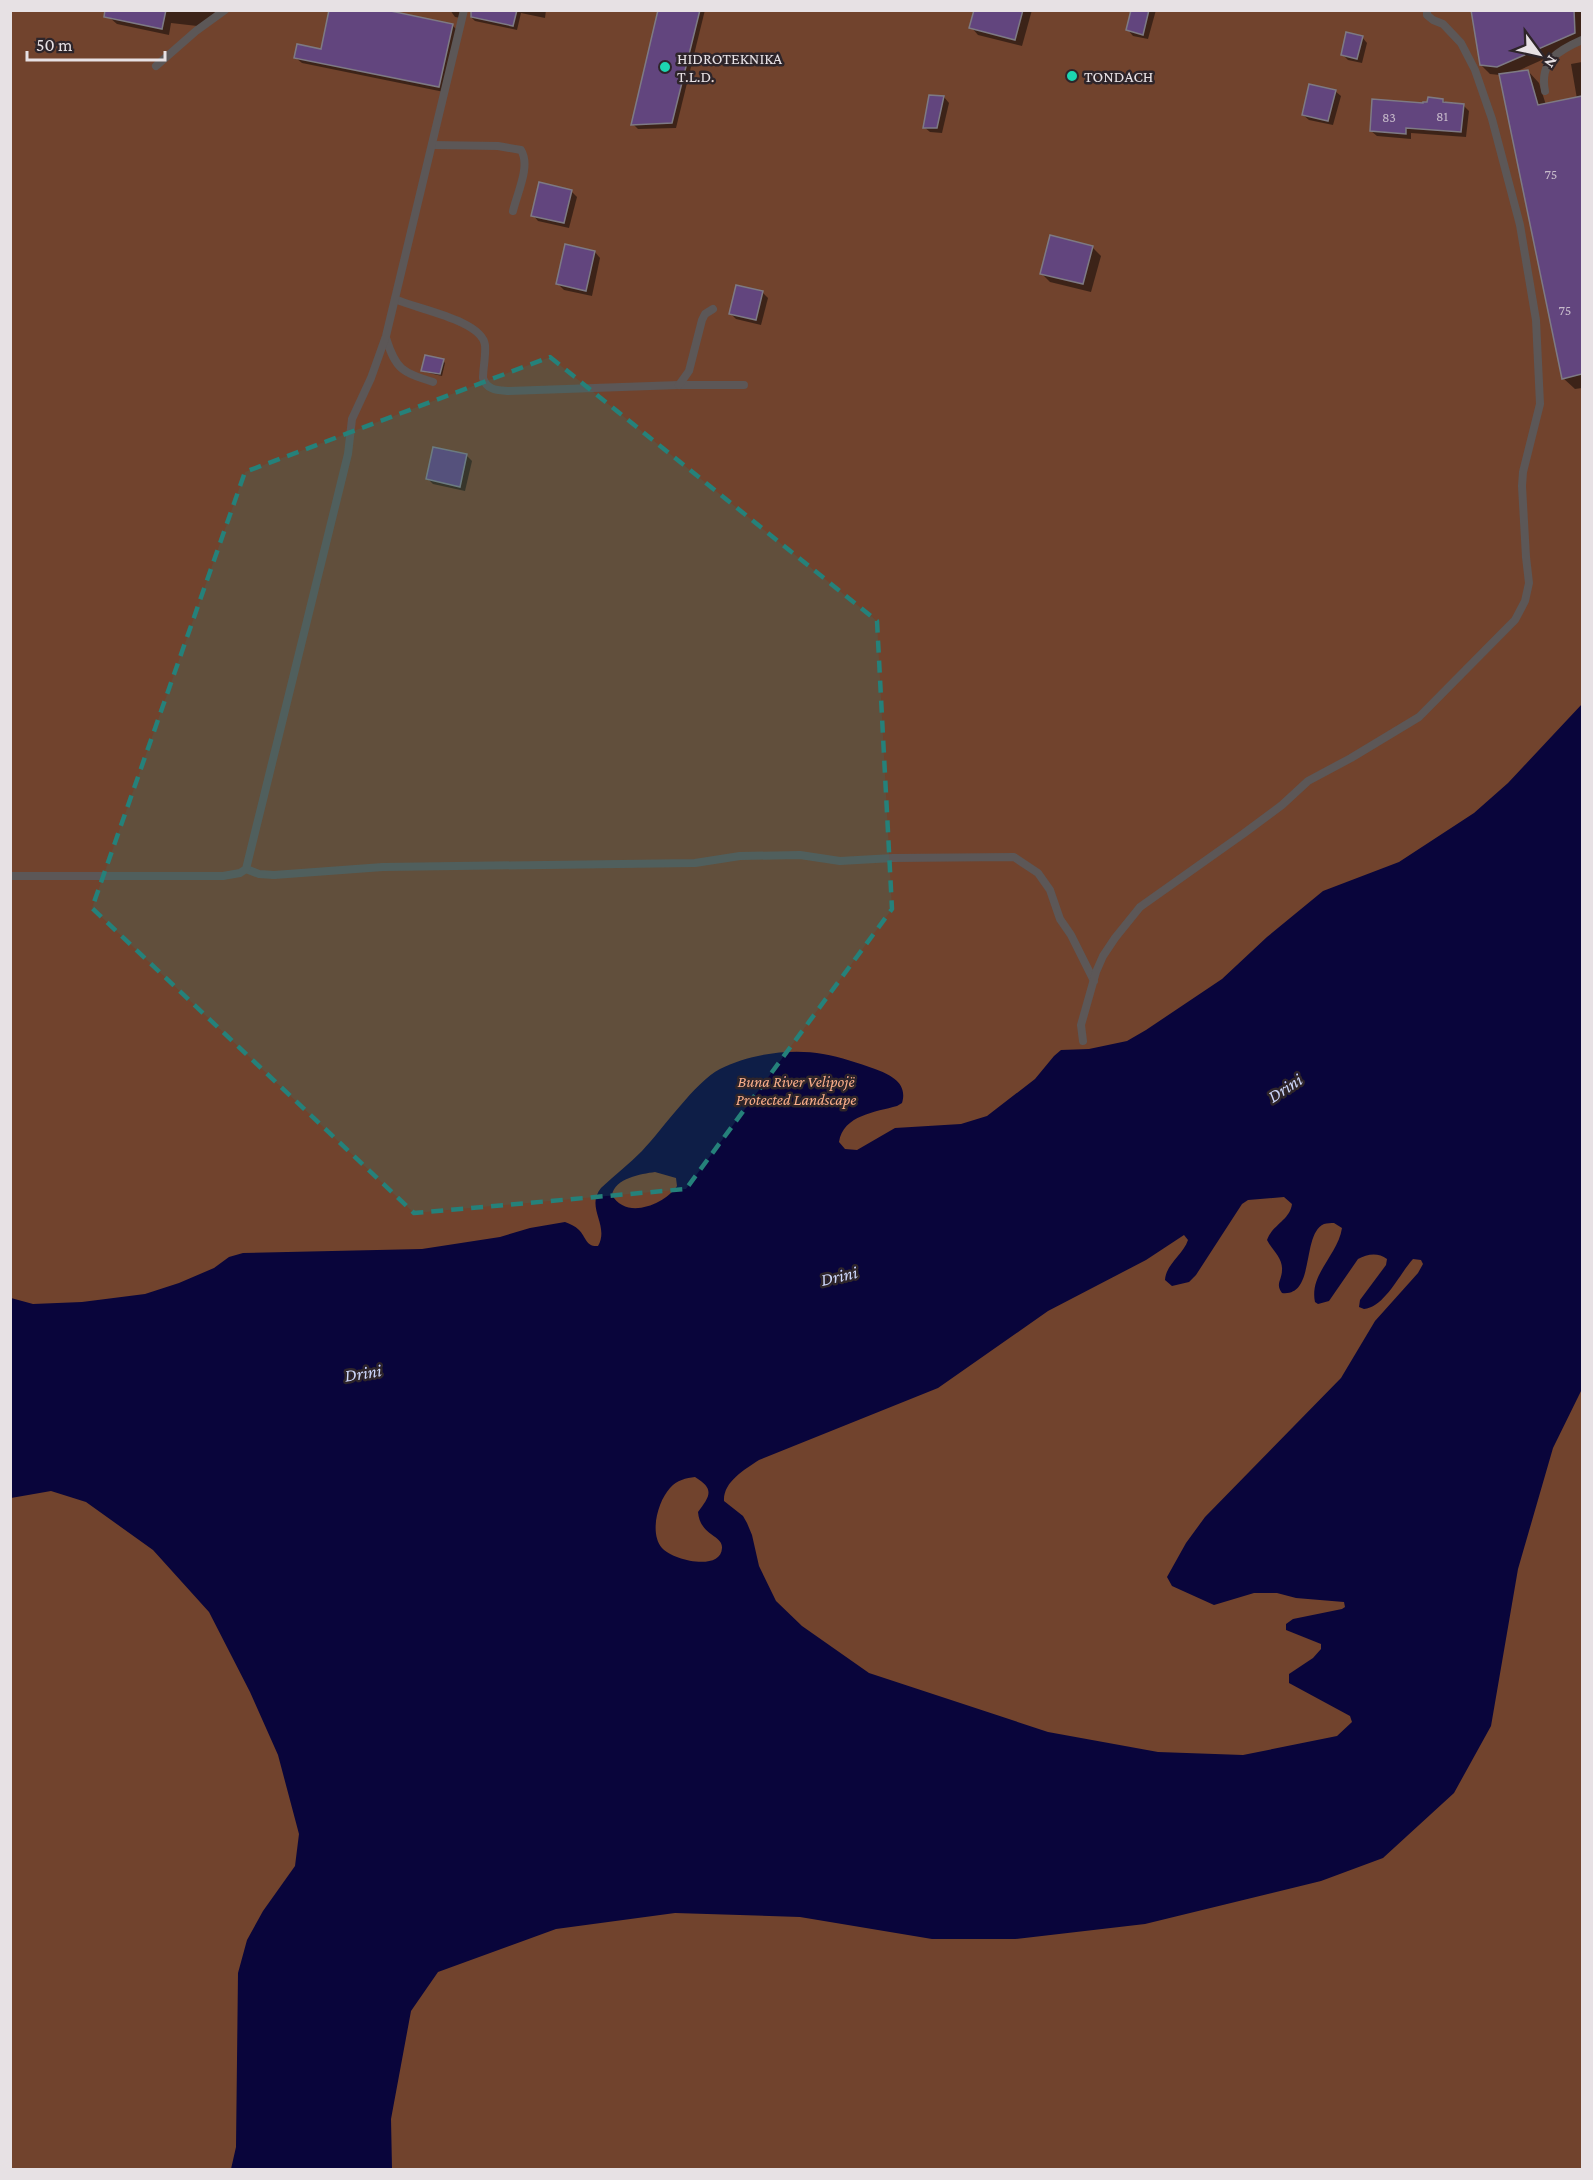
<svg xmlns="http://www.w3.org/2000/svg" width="1593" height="2180" font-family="'Crimson Pro',serif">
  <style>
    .green { fill: #71432d }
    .water { fill: #09053b; fill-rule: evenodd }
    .shadow { fill: #0007 }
    .building { fill: #62457e; stroke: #7e7a84; stroke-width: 1.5 }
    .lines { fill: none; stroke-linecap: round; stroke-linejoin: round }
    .lane { stroke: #5c5757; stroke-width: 8 }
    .marked { fill: #25817a; fill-opacity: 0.2; stroke: #25817a; stroke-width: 4.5; stroke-dasharray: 12 8; stroke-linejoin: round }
    .poi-dot { fill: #1cd5b1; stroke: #2e252a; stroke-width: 2 }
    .labels { text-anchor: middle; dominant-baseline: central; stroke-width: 5; stroke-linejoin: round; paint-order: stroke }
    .number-label { font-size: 14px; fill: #c6baca }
    .poi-label { font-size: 16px; fill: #e7e1e4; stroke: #2e252a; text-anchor: start }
    .park-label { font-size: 16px; font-style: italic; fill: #f8ad89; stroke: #2e252a }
    .water-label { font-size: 18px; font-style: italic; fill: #cdd6fa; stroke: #2e252a }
  </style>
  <rect width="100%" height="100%" fill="#2e252a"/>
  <!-- green -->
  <path class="green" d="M 11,11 L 1582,11 L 1582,2169 L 11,2170 Z"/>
  <!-- water -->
  <path class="water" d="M 1582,704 L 1582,1389 L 1553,1448 L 1518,1569 L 1491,1726 L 1454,1793 L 1383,1858 L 1321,1881 L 1145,1924 L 1015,1939 L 932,1939 L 800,1917 L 675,1913 L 556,1929 L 438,1972 L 411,2011 L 391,2119 L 392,2169 L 231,2169 L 236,2147 L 238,1973 L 247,1940 L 263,1911 L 295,1866 L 299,1834 L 278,1755 L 250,1692 L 209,1612 L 153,1550 L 86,1502 L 51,1491 L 11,1498 L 11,1298 L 33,1304 L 82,1302 L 145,1294 L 179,1283 L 214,1268 L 229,1257 L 243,1253 L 422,1249 L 500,1237 L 530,1228 L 565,1222 C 570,1224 575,1226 579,1230 C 586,1237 586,1247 598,1246 C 610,1225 585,1208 601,1188 C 615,1175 629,1164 642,1151 C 663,1129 695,1082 720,1069 C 749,1054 791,1048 823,1054 C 841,1057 858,1063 875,1069 C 891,1075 908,1083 902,1103 L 897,1106 C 876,1112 843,1115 839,1142 L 845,1149 L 857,1150 L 895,1128 L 961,1124 L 987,1116 L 1035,1079 L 1054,1056 L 1061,1050 L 1089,1049 L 1127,1041 L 1146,1030 L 1222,979 L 1267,937 L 1323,891 L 1399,862 L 1474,813 L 1508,783 ZM 655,1172 L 676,1178 L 677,1186 C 664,1205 626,1220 612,1195 C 615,1178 641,1174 655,1172 ZM 1284,1197 L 1292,1204 C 1290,1220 1272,1225 1267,1240 C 1272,1250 1283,1258 1282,1270 C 1282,1280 1275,1284 1282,1293 C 1316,1297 1301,1234 1324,1224 C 1327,1223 1331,1223 1334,1223 L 1342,1228 C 1338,1255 1309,1274 1315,1302 L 1318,1304 L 1329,1301 L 1358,1259 C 1367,1254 1378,1252 1387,1259 L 1386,1265 L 1360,1300 L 1359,1307 L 1364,1309 C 1385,1307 1400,1273 1413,1259 L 1421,1260 L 1423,1264 L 1418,1273 L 1375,1321 L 1341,1378 L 1205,1517 L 1186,1543 L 1167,1577 L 1172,1586 L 1214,1605 L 1254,1593 L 1277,1593 L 1296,1598 L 1344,1602 L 1345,1607 L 1342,1609 L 1293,1619 L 1286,1624 L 1286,1630 L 1321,1644 L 1321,1649 L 1313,1658 L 1289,1674 L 1289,1683 L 1350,1716 L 1352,1722 L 1337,1736 L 1243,1755 L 1158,1752 L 1048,1732 L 869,1673 L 802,1626 L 776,1601 L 759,1566 L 752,1535 L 747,1523 L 743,1516 L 724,1501 C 723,1482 744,1470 759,1460 L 938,1388 L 1048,1311 L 1146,1260 L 1184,1235 L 1188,1240 C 1183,1255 1166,1264 1165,1280 L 1172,1286 L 1189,1282 L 1196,1275 L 1242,1204 L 1248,1200 ZM 695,1477 C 715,1489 710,1496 698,1512 C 700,1536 723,1535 722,1548 C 721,1572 672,1560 662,1548 C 649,1533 658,1501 670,1488 C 677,1480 686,1478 695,1477 Z"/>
  <!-- shadow -->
  <g class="shadow">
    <path d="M 111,10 L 215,10 L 214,20 L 206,27 L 171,23 L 169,35 L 117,24 L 110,18 Z"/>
    <path d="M 450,10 L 464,10 L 461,18 L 455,17 Z"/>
    <path d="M 471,10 L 546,10 L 545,18 L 521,13 L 517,30 L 475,21 L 470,16 Z"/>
    <path d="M 659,10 L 705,10 L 676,128 L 638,129 L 633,124 Z"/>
    <path d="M 975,10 L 1032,10 L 1022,46 L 978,35 L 971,27 Z"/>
    <path d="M 1133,10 L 1156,10 L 1148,39 L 1133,36 L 1128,30 Z"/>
    <path d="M 1441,10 L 1582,10 L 1582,42 L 1513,73 L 1528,71 L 1539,83 L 1546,105 L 1577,99 L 1571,64 L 1582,62 L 1582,388 L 1575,389 L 1563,378 L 1500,75 L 1490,74 L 1481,65 L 1473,11 Z"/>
    <path d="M 453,26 L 458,31 L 444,92 L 302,63 L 296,58 L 322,50 Z"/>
    <path d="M 1362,37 L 1367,43 L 1362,63 L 1348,60 L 1342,54 Z"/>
    <path d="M 1335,91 L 1341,96 L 1333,125 L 1309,120 L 1303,115 Z"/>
    <path d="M 944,97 L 949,103 L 942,133 L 930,132 L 924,127 Z"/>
    <path d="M 1443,100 L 1447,104 L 1463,105 L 1469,111 L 1466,137 L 1411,133 L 1411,139 L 1377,136 L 1371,131 L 1425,105 Z"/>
    <path d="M 571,191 L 577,197 L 569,228 L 538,221 L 533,215 Z"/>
    <path d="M 1092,247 L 1101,256 L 1091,292 L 1050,282 L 1041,273 Z"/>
    <path d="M 595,252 L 600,258 L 592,296 L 564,290 L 558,284 Z"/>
    <path d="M 762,292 L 768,298 L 761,325 L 736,319 L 731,314 Z"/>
    <path d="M 443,361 L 445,363 L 442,376 L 425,372 L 423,370 Z"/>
    <path d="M 466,455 L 472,461 L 465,491 L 433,484 L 428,479 Z"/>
  </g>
  <!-- building -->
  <g class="building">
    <path d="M 105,10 L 166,10 L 162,29 L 104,17 Z"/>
    <path d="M 329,10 L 386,10 L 453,24 L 439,87 L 294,58 L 297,44 L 321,49 Z"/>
    <path d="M 471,10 L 517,10 L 513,26 L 471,17 Z"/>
    <path d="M 658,10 L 700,10 L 672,123 L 631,125 Z"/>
    <path d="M 974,10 L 1023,10 L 1015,40 L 969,28 Z"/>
    <path d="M 1131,10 L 1149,10 L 1143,35 L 1126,30 Z"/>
    <path d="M 1471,10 L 1574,10 L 1575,33 L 1497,67 L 1480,65 Z"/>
    <path d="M 1346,32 L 1363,36 L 1357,59 L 1341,55 Z"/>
    <path d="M 1528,70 L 1538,105 L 1582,96 L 1582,374 L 1562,379 L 1499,74 Z"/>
    <path d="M 1309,84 L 1336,90 L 1328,121 L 1302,115 Z"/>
    <path d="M 929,95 L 944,96 L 937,128 L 923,128 Z"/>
    <path d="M 1428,97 L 1443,99 L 1443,102 L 1464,104 L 1461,132 L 1406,128 L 1406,134 L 1370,131 L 1372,99 L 1423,103 L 1423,102 L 1427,102 Z"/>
    <path d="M 539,182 L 572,190 L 564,223 L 531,216 Z"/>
    <path d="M 1050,235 L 1093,246 L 1083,284 L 1040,274 Z"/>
    <path d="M 565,244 L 595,251 L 586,291 L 556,284 Z"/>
    <path d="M 736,285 L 763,291 L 756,320 L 729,314 Z"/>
    <path d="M 425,355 L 444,359 L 440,374 L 421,371 Z"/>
    <path d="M 433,447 L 467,454 L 460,487 L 426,479 Z"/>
  </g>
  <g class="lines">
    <!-- lane -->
    <g class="lane">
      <path d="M 156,66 L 196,31 L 225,10"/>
      <path d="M 1545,91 C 1539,61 1559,50 1582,40"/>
      <path d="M 432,145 L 498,146 L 521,150 C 531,166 517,193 513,211"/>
      <path d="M 395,299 C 416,309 482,320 485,345 C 486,356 483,368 483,378 C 487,391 499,390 509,391 L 679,385 L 744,385"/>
      <path d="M 386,338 C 396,370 402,372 433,382"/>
      <path d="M 679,385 L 689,371 L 702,320 L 705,314 L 713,309"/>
      <path d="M 246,869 L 259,874 L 274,875 L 383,867 L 695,863 L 740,856 L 800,855 L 840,861 L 893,858 L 1014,857 L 1038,873 L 1050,890 L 1060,919 L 1071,935 L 1094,981"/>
      <path d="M 10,876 L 223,876 L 240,873 L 246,869 L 348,454 L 352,419 L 371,378 L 386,336 L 464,10"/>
      <path d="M 1083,1041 L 1081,1025 L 1096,972 L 1103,956 L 1115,938 L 1140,907 L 1243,834 L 1282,805 L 1308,781 L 1351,758 L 1419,717 L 1508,627 L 1515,620 L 1525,601 L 1529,583 L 1526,557 L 1522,486 L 1523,472 L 1540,404 L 1536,320 L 1520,225 L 1492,119 L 1475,70 L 1461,43 L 1443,24 L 1433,20 L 1427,15 L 1427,10"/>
    </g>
  </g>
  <!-- marked area -->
  <path class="marked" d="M 550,357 L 877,621 L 892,909 L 686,1189 L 414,1213 L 92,908 L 245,472 Z"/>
  <!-- markers -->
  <g class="poi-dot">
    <circle cx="665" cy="67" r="6"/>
    <circle cx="1072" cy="76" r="6"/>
  </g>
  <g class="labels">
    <!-- number labels -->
    <g class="number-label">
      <text x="1442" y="116">81</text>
      <text x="1389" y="117">83</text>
      <text x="1551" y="174">75</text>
      <text x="1565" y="310">75</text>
    </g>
    <!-- poi labels -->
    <g class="poi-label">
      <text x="677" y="58">HIDROTEKNIKA<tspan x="677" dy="18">T.L.D.</tspan></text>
      <text x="1084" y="76">TONDACH</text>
    </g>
    <!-- park labels -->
    <g class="park-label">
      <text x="796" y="1081">Buna River Velipojë<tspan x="796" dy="18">Protected Landscape</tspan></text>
    </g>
    <!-- water labels -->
    <g class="water-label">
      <text transform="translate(1285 1088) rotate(-33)">Drini</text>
      <text transform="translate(839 1276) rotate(-13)">Drini</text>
      <text transform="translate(363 1373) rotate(-9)">Drini</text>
    </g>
  </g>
  <!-- border -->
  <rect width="1593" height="2180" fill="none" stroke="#e7e1e4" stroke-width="24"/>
  <!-- north arrow -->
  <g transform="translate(1539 54) rotate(123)" stroke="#2e252a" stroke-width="4.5" paint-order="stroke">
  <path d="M0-4.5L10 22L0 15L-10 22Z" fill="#e7e1e4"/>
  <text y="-9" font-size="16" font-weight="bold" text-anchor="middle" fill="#e7e1e4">N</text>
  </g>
  <!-- scale -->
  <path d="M27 51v9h138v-9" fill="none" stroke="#e7e1e4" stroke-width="3"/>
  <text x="36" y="51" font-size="18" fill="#e7e1e4" stroke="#2e252a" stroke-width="4.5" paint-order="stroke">50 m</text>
</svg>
